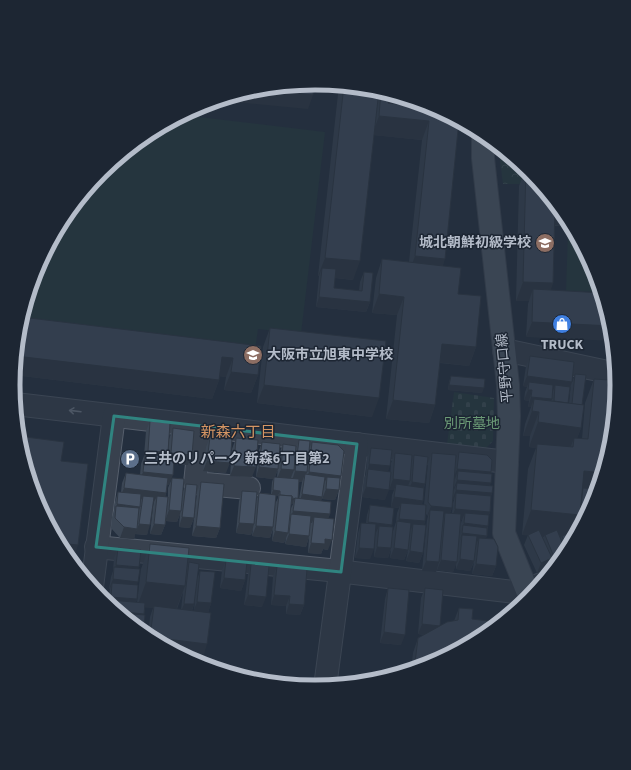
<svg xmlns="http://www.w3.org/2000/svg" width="631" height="770" font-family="'Source Sans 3','Noto Sans JP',sans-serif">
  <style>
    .forest { fill: url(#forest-crowns) }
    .cemetery { fill: url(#cemetery-stones) }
    .garden { fill: #263c3f }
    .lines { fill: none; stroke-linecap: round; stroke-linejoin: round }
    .minor-casing { stroke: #565f6c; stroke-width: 24 }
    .major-casing { stroke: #414a57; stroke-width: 24 }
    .minor { stroke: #38414e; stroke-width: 22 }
    .major { stroke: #56606e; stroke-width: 22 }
    .wall { fill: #3b4654; fill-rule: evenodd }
    .shaded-wall { fill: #303945 }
    .building { fill: #455162; stroke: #303945 }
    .oneway { stroke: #7c8592 }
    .marked { fill: none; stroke: #308480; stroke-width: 3; stroke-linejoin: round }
    .labels { text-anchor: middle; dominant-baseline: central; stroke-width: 3; stroke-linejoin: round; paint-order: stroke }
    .poi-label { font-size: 14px; font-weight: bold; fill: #b4bcc9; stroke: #1d2633; text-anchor: start }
    .street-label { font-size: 14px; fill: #b4bcc9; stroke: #1d2633 }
    .park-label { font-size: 14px; fill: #6b9a76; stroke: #1d2633 }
    .neighbourhood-label { font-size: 15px; fill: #d59563; stroke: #1d2633 }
    .rim { fill: none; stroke: #b4bcc9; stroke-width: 5 }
  </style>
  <defs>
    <pattern id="forest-crowns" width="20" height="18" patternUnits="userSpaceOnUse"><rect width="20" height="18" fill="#263c3f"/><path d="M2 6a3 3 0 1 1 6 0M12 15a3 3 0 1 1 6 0" fill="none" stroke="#435659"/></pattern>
    <pattern id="cemetery-stones" width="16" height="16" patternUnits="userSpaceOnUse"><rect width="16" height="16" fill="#263c3f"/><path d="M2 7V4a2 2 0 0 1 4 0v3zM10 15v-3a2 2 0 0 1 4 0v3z" fill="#435659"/></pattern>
  </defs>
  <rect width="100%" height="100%" fill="#242f3e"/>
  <!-- forest -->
  <path class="forest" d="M 498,146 L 530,171 L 540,184 L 503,184 Z"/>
  <!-- cemetery -->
  <path class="cemetery" d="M 454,392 L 494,398 L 493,441 L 485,449 L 447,444 Z"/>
  <!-- garden -->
  <g class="garden">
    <path d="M 182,115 L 325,132 L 301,334 L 258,329 L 255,350 L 20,322 L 36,269 L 64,217 L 102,171 L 148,133 Z"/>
    <path d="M 568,230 L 574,230 L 595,269 L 602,292 L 566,291 Z"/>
  </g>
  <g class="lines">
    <!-- minor casing -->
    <g class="minor-casing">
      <g id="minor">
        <path d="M 504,350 L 617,374"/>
        <path d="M 15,404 L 507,462"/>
        <path d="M 201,427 L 195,483 L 249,488"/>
        <path d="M 96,547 L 329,570 L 514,592 L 527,590 L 541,584"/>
        <path d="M 92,587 L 114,416"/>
        <path d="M 325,687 L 357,444"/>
      </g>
    </g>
    <!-- major casing -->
    <g class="major-casing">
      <path id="major" d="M 483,133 L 483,158 L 508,385 L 509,416 L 504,533 L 530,598"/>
    </g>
    <!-- minor -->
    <use href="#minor" class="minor"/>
    <!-- major -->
    <use href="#major" class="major"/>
  </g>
  <!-- wall -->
  <g class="wall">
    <path d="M 339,85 L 375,88 L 378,99 L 381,90 L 389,93 L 388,103 L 427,107 L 428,104 L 431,106 L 459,120 L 443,266 L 458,294 L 476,347 L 469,366 L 440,363 L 435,405 L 429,423 L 386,419 L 397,315 L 372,313 L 376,278 L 382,259 L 409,262 L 422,140 L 374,135 L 353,280 L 335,278 L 334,288 L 359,291 L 360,282 L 364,272 L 370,302 L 366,312 L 316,307 L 319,276 L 318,276 Z"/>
    <path d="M 526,168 L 530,171 L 567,217 L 572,226 L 555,226 L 553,283 L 526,337 L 528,304 L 529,301 L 516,301 L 519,186 Z"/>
    <path d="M 270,328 L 372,417 L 257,403 L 263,347 Z"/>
    <path d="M 261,346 L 258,375 L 251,393 L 224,390 L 226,377 L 219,376 L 219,380 L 212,399 L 14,375 Z"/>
    <path d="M 530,356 L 572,382 L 575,374 L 582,405 L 581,428 L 577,438 L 582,439 L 585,403 L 594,379 L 609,380 L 576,526 L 574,531 L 577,532 L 578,529 L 580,528 L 567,553 L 559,563 L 550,567 L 549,565 L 548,568 L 537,573 L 524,545 L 528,535 L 522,535 L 528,469 L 536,448 L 529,447 L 530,436 L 523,436 L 525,424 L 531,407 L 528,407 L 529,401 L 524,400 L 525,392 L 527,387 L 523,386 L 526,366 ZM 571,384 L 569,403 L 568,403 L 570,389 Z"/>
    <path d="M 451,376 L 482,393 L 448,390 L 449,382 Z"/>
    <path d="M 150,421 L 168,452 L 166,456 L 168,456 L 169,439 L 173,428 L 192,455 L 188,465 L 174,464 L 169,485 L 167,485 L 166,493 L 165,497 L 168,497 L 168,488 L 172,478 L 183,491 L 186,484 L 194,518 L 190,528 L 179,527 L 180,514 L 177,522 L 166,521 L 165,525 L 161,535 L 150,534 L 153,506 L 154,502 L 153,502 L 147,535 L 135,534 L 134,539 L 120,538 L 111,528 L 112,517 L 114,512 L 115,502 L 118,492 L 121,492 L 122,483 L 126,473 L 140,475 L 141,464 L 144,456 L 146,431 Z"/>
    <path d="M 210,437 L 226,473 L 203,471 L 206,447 Z"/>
    <path d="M 236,438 L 252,477 L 230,476 L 232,449 Z"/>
    <path d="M 299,440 L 309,450 L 312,442 L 340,481 L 339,490 L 335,500 L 322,499 L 323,487 L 324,484 L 322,497 L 321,501 L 330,514 L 328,518 L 328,550 L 323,549 L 321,554 L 308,553 L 309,537 L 306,547 L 285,544 L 286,537 L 284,543 L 272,541 L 273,529 L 270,538 L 252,536 L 253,528 L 251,535 L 236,533 L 239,501 L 242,491 L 256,501 L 259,493 L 271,494 L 272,482 L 273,479 L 256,477 L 258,453 L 262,442 L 278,469 L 275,477 L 277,477 L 279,454 L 283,444 L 296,448 ZM 299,482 L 302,482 L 299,499 L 298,499 ZM 276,496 L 278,496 L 278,498 L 275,504 ZM 291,504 L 293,504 L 291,508 L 289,519 Z"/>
    <path d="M 371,448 L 388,471 L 385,500 L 362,497 L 364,479 L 366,474 L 367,458 Z"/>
    <path d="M 459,452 L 490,474 L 490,485 L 492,493 L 491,496 L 490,512 L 489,515 L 487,536 L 485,539 L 496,566 L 492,576 L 472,574 L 474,562 L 470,571 L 456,569 L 456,563 L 453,572 L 437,570 L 437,568 L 436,572 L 422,571 L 427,520 L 428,516 L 426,514 L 425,521 L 424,525 L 423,553 L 419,563 L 406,561 L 408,550 L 404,560 L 390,558 L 391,549 L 388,558 L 374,557 L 375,536 L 376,533 L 375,533 L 370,559 L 355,558 L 358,533 L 361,523 L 366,523 L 367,515 L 370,505 L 391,527 L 393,531 L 396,522 L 397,513 L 399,508 L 391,507 L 392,495 L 394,490 L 389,490 L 391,463 L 395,453 L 411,463 L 414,455 L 425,484 L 424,488 L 422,505 L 424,505 L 428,463 L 432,453 L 456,459 ZM 453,500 L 454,500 L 453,503 L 452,513 L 450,513 L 452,508 ZM 461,520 L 462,520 L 461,523 L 460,533 L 460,536 Z"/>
    <path d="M 201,482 L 220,528 L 216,538 L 192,536 L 197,492 Z"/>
    <path d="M 150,544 L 187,568 L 189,562 L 197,579 L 200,571 L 211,603 L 208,613 L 204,654 L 174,651 L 148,637 L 150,617 L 153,608 L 145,607 L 144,615 L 143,628 L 146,635 L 107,604 L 109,593 L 110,589 L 109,589 L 111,577 L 113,571 L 114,558 L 118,548 L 138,569 L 137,585 L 137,599 L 136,602 L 137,603 L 141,569 ZM 183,592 L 181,610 L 177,609 ZM 195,599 L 194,611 L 192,611 L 194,604 Z"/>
    <path d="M 226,560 L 245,580 L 241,591 L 220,588 L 222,570 Z"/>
    <path d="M 251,564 L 262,607 L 244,605 L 248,574 Z"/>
    <path d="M 277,566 L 304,605 L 300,615 L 286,614 L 286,606 L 271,605 L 273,576 Z"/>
    <path d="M 388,588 L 401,645 L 380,643 L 385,599 Z"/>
    <path d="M 425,588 L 440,626 L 454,621 L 459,608 L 473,609 L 431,665 L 411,671 L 413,653 L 418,638 L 424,635 L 418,634 L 421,598 Z"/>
  </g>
  <!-- shaded-wall -->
  <g class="shaded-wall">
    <path d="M 255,89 L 313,95 L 308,109 L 224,101 L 225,98 Z"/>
    <path d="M 217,100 L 214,108 L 199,106 L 200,105 Z"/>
    <path d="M 379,116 L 429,121 L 422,140 L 372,135 Z"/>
    <path d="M 555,207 L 559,207 L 567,217 L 572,226 L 549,225 Z"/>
    <path d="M 415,256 L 445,259 L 438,278 L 408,275 Z"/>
    <path d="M 325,258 L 360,261 L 353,280 L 321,276 L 322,268 L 319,276 L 318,276 Z"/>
    <path d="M 523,282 L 553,283 L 547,302 L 533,289 L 529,301 L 516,301 Z"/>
    <path d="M 379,294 L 404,297 L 397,315 L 372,313 Z"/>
    <path d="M 319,297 L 370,302 L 366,312 L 316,307 Z"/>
    <path d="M 532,322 L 612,326 L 614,341 L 526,337 Z"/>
    <path d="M 442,344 L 476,347 L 469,366 L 435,362 Z"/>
    <path d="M 16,356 L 219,380 L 212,399 L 14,375 Z"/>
    <path d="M 222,357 L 233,358 L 226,377 L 215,376 Z"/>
    <path d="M 231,372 L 258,375 L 251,393 L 224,390 Z"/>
    <path d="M 527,376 L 572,382 L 568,393 L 555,385 L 553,391 L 528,387 L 529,382 L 527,387 L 523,386 Z"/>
    <path d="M 264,385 L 379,398 L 372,417 L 257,403 Z"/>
    <path d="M 449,385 L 484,388 L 482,393 L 448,390 Z"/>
    <path d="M 528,390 L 532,390 L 529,401 L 524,400 Z"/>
    <path d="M 531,397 L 552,399 L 548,409 L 534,399 L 531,407 L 528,407 Z"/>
    <path d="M 393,400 L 435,405 L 429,423 L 386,419 Z"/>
    <path d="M 532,411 L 539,412 L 530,436 L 523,436 Z"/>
    <path d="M 538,422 L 581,428 L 572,453 L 573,447 L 574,438 L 569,452 L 537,444 L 536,448 L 529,447 Z"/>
    <path d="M 148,451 L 168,452 L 164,463 L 144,459 Z"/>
    <path d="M 171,453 L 192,455 L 188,465 L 167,463 Z"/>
    <path d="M 207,461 L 230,463 L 226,473 L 203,471 Z"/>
    <path d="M 369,464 L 390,466 L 386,477 L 368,469 Z"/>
    <path d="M 234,466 L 256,467 L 252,477 L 230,476 Z"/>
    <path d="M 259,467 L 278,469 L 274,479 L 274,477 L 273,479 L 256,477 Z"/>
    <path d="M 281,469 L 294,470 L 290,480 L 277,479 Z"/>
    <path d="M 457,469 L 491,472 L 488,482 L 458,471 L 455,479 L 453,479 Z"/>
    <path d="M 295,471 L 307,472 L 304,479 L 305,474 L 302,482 L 292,481 Z"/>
    <path d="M 584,471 L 604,473 L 596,497 L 580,496 Z"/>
    <path d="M 143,472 L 173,475 L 169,485 L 139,482 Z"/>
    <path d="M 309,472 L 341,476 L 338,486 L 327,477 L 324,484 L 305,482 Z"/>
    <path d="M 393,479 L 410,481 L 406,491 L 396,484 L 394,490 L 389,490 Z"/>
    <path d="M 457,480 L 491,483 L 487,492 L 492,493 L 489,503 L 456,493 L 454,500 L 452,500 L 456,490 L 457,483 L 454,490 L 453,490 Z"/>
    <path d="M 412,482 L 425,484 L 421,494 L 408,492 Z"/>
    <path d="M 366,487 L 389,490 L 385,500 L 362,497 Z"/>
    <path d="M 124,488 L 166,493 L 163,503 L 157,496 L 154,502 L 142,500 L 143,496 L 141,500 L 120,498 Z"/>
    <path d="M 326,489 L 339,490 L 335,500 L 322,499 Z"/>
    <path d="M 273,490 L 280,491 L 278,496 L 271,496 Z"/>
    <path d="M 302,494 L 322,497 L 319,507 L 299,504 Z"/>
    <path d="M 394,497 L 423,501 L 419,511 L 401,503 L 399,508 L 391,507 Z"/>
    <path d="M 286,498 L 294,499 L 293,504 L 285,503 Z"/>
    <path d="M 117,504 L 140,507 L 136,517 L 116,509 Z"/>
    <path d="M 431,506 L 452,508 L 448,518 L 445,513 L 443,517 L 430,510 L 428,516 L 427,516 Z"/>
    <path d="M 455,509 L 490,512 L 486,522 L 465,513 L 462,520 L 451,519 Z"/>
    <path d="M 169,510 L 181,511 L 177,522 L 165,521 Z"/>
    <path d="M 531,510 L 580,515 L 587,516 L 581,526 L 576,526 L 571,539 L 562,536 L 561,538 L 546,537 L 545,535 L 544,537 L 522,535 Z"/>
    <path d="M 293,511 L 330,514 L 326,525 L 314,517 L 312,523 L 291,521 L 291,518 Z"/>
    <path d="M 182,517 L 194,518 L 190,528 L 179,527 Z"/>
    <path d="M 399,519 L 425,521 L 422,531 L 413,524 L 411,530 L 396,529 Z"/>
    <path d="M 368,522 L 392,525 L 388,535 L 379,526 L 376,533 L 365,532 Z"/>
    <path d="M 239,523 L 254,524 L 251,535 L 236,533 Z"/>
    <path d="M 464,523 L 488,526 L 484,536 L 487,536 L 483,546 L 479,538 L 476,545 L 462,535 L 459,543 L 462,533 L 463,525 L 460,533 Z"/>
    <path d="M 139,524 L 150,525 L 147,535 L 135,534 Z"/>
    <path d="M 154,524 L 165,525 L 161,535 L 150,534 Z"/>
    <path d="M 196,526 L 220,528 L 216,538 L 192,536 Z"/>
    <path d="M 256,526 L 273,527 L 270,538 L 252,536 Z"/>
    <path d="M 124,527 L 137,529 L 134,539 L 120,538 Z"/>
    <path d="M 275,531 L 288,533 L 284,543 L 272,541 Z"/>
    <path d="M 289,534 L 309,536 L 306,547 L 285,544 Z"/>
    <path d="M 325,539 L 332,540 L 328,550 L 323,549 L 321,554 L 308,553 L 311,543 Z"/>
    <path d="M 58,543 L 78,545 L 72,563 L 64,553 Z"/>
    <path d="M 377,547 L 391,548 L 388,558 L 374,557 Z"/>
    <path d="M 359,548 L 374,549 L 370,559 L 355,558 Z"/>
    <path d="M 394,548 L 408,550 L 404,560 L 390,558 Z"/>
    <path d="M 410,551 L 423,553 L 419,563 L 406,561 Z"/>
    <path d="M 566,552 L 564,557 L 559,563 L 550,567 L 554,557 Z"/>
    <path d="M 552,558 L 548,568 L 537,573 L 541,563 Z"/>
    <path d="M 460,559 L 474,561 L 470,571 L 456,569 Z"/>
    <path d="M 441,560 L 457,562 L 453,572 L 437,570 Z"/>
    <path d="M 426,561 L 439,562 L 436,572 L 422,571 Z"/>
    <path d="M 476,564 L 496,566 L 492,576 L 472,574 Z"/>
    <path d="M 116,565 L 139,567 L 136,577 L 114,570 Z"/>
    <path d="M 224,578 L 245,580 L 241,591 L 220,588 Z"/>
    <path d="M 113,579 L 138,582 L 134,593 L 112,583 L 110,589 L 109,589 Z"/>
    <path d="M 146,582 L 185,586 L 176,610 L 154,606 L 153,608 L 137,607 Z"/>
    <path d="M 248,595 L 266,597 L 262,607 L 244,605 Z"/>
    <path d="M 274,595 L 290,596 L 286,606 L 271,605 Z"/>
    <path d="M 111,597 L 137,599 L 133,609 L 108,605 Z"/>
    <path d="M 197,602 L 211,603 L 208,613 L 193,612 Z"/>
    <path d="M 184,604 L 194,604 L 190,615 L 180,614 Z"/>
    <path d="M 289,604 L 304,605 L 300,615 L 286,614 Z"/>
    <path d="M 116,611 L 144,614 L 141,624 L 131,623 Z"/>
    <path d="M 132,624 L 144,625 L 142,632 Z"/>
    <path d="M 422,624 L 440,626 L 436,636 L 418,634 Z"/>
    <path d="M 384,632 L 405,635 L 401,645 L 380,643 Z"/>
    <path d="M 150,637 L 207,644 L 204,654 L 174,651 Z"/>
    <path d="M 415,663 L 432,664 L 413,670 Z"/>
  </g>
  <!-- building -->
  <g class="building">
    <path d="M 314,83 L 313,95 L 255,89 L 257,88 Z"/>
    <path d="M 344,85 L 375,88 L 379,90 L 360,261 L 325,258 Z"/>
    <path d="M 381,90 L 389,93 L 388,103 L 432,108 L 432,106 L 459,120 L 445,259 L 415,256 L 429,121 L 379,116 Z"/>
    <path d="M 526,168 L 530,171 L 559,207 L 555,207 L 553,283 L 523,282 Z"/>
    <path d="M 382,259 L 461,268 L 458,294 L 481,296 L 476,347 L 442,344 L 435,405 L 393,400 L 404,297 L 379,294 Z"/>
    <path d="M 322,268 L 336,269 L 334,288 L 362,291 L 364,272 L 373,273 L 370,302 L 319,297 Z"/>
    <path d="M 533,289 L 602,293 L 612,326 L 532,322 Z"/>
    <path d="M 21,317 L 261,346 L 258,375 L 231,372 L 233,358 L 222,357 L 219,380 L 16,356 L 19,326 Z"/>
    <path d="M 270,328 L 386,341 L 379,398 L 264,385 Z"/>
    <path d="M 530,356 L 574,362 L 572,382 L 527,376 Z"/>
    <path d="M 575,374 L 586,375 L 582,405 L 572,404 Z"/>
    <path d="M 451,376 L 485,379 L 484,388 L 449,385 Z"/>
    <path d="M 594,379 L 609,380 L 609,389 L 618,390 L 612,444 L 604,473 L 584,471 L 580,515 L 531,510 L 537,444 L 573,447 L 574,438 L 588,439 Z"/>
    <path d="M 529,382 L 553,385 L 552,399 L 531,397 L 532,390 L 528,390 Z"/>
    <path d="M 555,385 L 570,387 L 568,403 L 554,401 Z"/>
    <path d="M 534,399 L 584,405 L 581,428 L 538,422 L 539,412 L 532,411 Z"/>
    <path d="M 150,421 L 170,423 L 168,452 L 148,451 Z"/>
    <path d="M 173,428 L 194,431 L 192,455 L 171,453 Z"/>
    <path d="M 18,436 L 64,442 L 61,461 L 88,464 L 78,545 L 58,543 L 36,501 L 19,444 Z"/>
    <path d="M 210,437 L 232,439 L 230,463 L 207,461 Z"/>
    <path d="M 236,438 L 258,440 L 256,467 L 234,466 Z"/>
    <path d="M 299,440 L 310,441 L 307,472 L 295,471 Z"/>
    <path d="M 262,442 L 280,444 L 278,469 L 259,467 Z"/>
    <path d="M 312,442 L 338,445 L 344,451 L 341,476 L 309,472 Z"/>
    <path d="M 283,444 L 296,446 L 294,470 L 281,469 Z"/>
    <path d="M 371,448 L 392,450 L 390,466 L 369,464 Z"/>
    <path d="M 459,452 L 487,455 L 492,460 L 491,472 L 457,469 Z"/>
    <path d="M 395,453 L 412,455 L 410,481 L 393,479 Z"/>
    <path d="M 432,453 L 456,455 L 452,508 L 431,506 L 428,502 Z"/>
    <path d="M 145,454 L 174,457 L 173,475 L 143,472 Z"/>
    <path d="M 414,455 L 428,457 L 425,484 L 412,482 Z"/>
    <path d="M 368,469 L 391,472 L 389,490 L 366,487 Z"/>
    <path d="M 458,471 L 492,474 L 491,483 L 457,480 Z"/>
    <path d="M 126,473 L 168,478 L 166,493 L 124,488 Z"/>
    <path d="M 305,474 L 325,477 L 322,497 L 302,494 Z"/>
    <path d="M 274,477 L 299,479 L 298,499 L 292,498 L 292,496 L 280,495 L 280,491 L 273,490 Z"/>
    <path d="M 327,477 L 340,478 L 339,490 L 326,489 Z"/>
    <path d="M 172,478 L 184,479 L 181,511 L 169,510 Z"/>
    <path d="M 201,482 L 224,484 L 220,528 L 196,526 Z"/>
    <path d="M 457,483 L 493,486 L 492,493 L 456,490 Z"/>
    <path d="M 186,484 L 197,485 L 194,518 L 182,517 Z"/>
    <path d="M 396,484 L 424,488 L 423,501 L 394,497 Z"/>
    <path d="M 583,488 L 597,489 L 596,497 L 595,501 L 587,516 L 580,516 Z"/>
    <path d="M 242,491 L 257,492 L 254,524 L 239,523 Z"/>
    <path d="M 118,492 L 141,494 L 140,507 L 117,504 Z"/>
    <path d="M 259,493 L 276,495 L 273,527 L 256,526 Z"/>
    <path d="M 456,493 L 491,496 L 490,512 L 455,509 Z"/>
    <path d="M 279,495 L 292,496 L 288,533 L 275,531 Z"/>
    <path d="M 143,496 L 154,497 L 150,525 L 139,524 Z"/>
    <path d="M 157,496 L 168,497 L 165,525 L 154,524 Z"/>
    <path d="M 295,498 L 331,502 L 330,514 L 293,511 Z"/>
    <path d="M 401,503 L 426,505 L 425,521 L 399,519 Z"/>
    <path d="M 370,505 L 394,508 L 392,525 L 368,522 Z"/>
    <path d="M 116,506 L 139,508 L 137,529 L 124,527 L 115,518 Z"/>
    <path d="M 430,510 L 444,511 L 439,562 L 426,561 Z"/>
    <path d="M 445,513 L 461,514 L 457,562 L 441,560 Z"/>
    <path d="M 465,513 L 489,515 L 488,526 L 464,523 Z"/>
    <path d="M 291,514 L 311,516 L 309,536 L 289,534 Z"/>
    <path d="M 314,517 L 334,519 L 332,540 L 325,539 L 325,544 L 311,543 Z"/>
    <path d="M 397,521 L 411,523 L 408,550 L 394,548 Z"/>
    <path d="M 361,523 L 376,524 L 374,549 L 359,548 Z"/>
    <path d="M 413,524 L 426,525 L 423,553 L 410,551 Z"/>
    <path d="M 463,525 L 487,528 L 487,536 L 462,533 Z"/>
    <path d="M 379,526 L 393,527 L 391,548 L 377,547 Z"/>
    <path d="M 539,530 L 552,558 L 541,563 L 528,535 Z"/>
    <path d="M 557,530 L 566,552 L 554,557 L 545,535 Z"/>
    <path d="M 576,530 L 577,534 L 568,552 L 562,536 Z"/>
    <path d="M 462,535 L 477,536 L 474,561 L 460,559 Z"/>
    <path d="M 479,538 L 494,539 L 498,547 L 496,566 L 476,564 Z"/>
    <path d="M 150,544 L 189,548 L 185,586 L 146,582 Z"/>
    <path d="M 118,548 L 141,550 L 139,567 L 116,565 Z"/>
    <path d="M 226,560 L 247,562 L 245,580 L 224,578 Z"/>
    <path d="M 189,562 L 199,564 L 194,604 L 184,604 Z"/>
    <path d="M 251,564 L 269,566 L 266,597 L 248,595 Z"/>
    <path d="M 277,566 L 307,569 L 304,605 L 289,604 L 290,596 L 274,595 Z"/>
    <path d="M 114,567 L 140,569 L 138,582 L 113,579 Z"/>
    <path d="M 200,571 L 215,572 L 211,603 L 197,602 Z"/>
    <path d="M 112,583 L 138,585 L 137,599 L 111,597 Z"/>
    <path d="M 388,588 L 409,590 L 405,635 L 384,632 Z"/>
    <path d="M 425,588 L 443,590 L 440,626 L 422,624 Z"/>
    <path d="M 109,600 L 145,603 L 144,614 L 116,611 L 108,605 Z"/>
    <path d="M 154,606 L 211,613 L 207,644 L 150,637 Z"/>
    <path d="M 459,608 L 473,609 L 472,619 L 496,622 L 498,625 L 483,637 L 432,664 L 415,663 L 418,638 L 447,622 L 458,620 Z"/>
    <path d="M 119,613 L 145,615 L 144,625 L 132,624 Z"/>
    <path d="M 135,627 L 147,628 L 146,635 Z"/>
  </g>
  <!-- one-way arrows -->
  <defs><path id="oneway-shaft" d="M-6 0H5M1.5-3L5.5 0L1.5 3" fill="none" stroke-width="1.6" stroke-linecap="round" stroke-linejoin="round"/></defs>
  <use class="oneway" href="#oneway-shaft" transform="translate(75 411) rotate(-173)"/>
  <!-- marked area -->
  <path d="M0 0H631V770H0ZM 114,416 L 357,444 L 341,572 L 96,547 Z" fill="#242f3e" fill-opacity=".55" fill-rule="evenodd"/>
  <path class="marked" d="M 114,416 L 357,444 L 341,572 L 96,547 Z"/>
  <!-- icons -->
  <defs>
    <g id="school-disc" transform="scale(1)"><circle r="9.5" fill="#8d6e63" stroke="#1d2633"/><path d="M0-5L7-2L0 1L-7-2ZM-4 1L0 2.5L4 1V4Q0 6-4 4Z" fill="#fff"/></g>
    <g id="shop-disc" transform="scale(1)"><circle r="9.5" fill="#3f7fe0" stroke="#1d2633"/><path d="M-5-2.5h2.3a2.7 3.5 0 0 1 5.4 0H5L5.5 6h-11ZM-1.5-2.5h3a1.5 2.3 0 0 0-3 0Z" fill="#fff"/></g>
    <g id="parking-disc" transform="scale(1)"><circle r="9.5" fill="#5c6f8a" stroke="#1d2633"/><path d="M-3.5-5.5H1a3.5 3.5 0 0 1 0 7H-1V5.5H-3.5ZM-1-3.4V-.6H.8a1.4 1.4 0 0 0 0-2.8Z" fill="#fff"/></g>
  </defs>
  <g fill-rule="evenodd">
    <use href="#school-disc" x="545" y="243"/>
    <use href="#shop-disc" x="562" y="324"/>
    <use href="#school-disc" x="253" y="355"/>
    <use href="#parking-disc" x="130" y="459"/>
  </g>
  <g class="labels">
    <!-- poi labels -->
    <g class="poi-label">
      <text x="531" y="243" text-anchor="end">城北朝鮮初級学校</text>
      <text x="562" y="345" text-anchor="middle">TRUCK</text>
      <text x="267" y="355">大阪市立旭東中学校</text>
      <text x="144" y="459">三井のリパーク 新森6丁目第2</text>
    </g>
    <!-- street labels -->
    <g class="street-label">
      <text transform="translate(505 368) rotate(-95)">平野守口線</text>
    </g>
    <!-- park labels -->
    <g class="park-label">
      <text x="472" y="424">別所墓地</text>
    </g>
    <!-- neighbourhood labels -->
    <g class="neighbourhood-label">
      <text x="238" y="432">新森六丁目</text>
    </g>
  </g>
  <!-- crop -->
  <path d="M0 0H631V770H0ZM20 385a295 295 0 1 1 590 0a295 295 0 1 1-590 0Z" fill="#1d2633" fill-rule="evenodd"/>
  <path class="rim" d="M20 385a295 295 0 1 1 590 0a295 295 0 1 1-590 0Z"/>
</svg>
